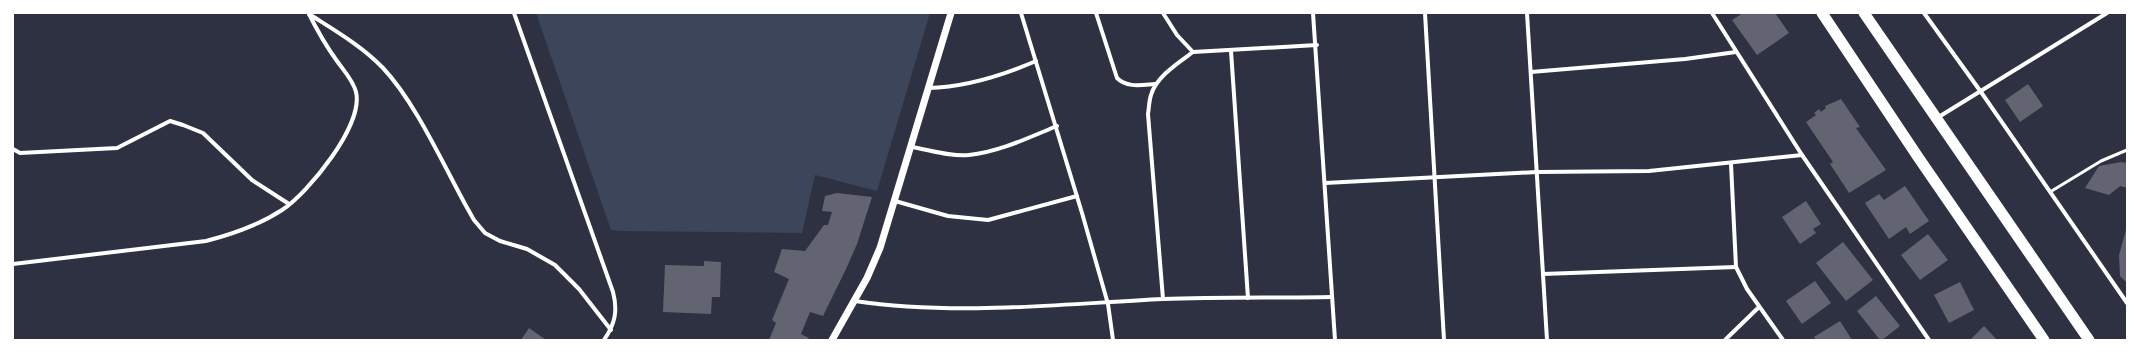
<svg xmlns="http://www.w3.org/2000/svg" width="2140" height="353" font-family="'Public Sans',sans-serif">
  <style>
    .green { fill: #3c4559 }
    .building { fill: #626471 }
    .lines { fill: none; stroke-linecap: round; stroke-linejoin: round }
    .service { stroke: #fff; stroke-width: 3 }
    .minor { stroke: #fff; stroke-width: 4 }
    .tertiary { stroke: #fff; stroke-width: 7 }
    .trunk { stroke: #fff; stroke-width: 11 }
  </style>
  <rect width="100%" height="100%" fill="#2d3142"/>
  <!-- green -->
  <path class="green" d="M 536,13 L 930,13 L 877,191 L 815,175 L 802,233 L 621,231 L 611,230 Z"/>
  <!-- building -->
  <g class="building">
    <path d="M 1743,13 L 1775,13 L 1789,33 L 1757,55 L 1732,20 Z"/>
    <path d="M 2028,84 L 2043,106 L 2020,122 L 2005,100 Z"/>
    <path d="M 1841,99 L 1860,127 L 1856,128 L 1886,170 L 1849,193 L 1830,164 L 1833,162 L 1806,122 L 1816,115 L 1814,113 L 1819,109 L 1821,112 L 1826,108 L 1825,106 Z"/>
    <path d="M 2121,162 L 2127,163 L 2127,188 L 2120,186 L 2109,195 L 2085,188 L 2099,166 Z"/>
    <path d="M 1905,186 L 1929,221 L 1910,234 L 1906,227 L 1889,239 L 1865,203 L 1879,194 L 1884,200 Z"/>
    <path d="M 837,193 L 872,197 L 857,244 L 846,269 L 823,316 L 810,312 L 801,334 L 809,338 L 807,340 L 769,340 L 776,323 L 772,320 L 789,279 L 774,272 L 782,249 L 805,251 L 824,225 L 828,225 L 832,212 L 822,211 L 825,196 Z"/>
    <path d="M 1806,201 L 1821,224 L 1813,229 L 1816,233 L 1800,244 L 1782,217 Z"/>
    <path d="M 2127,226 L 2127,283 L 2120,276 L 2119,255 Z"/>
    <path d="M 1928,234 L 1948,260 L 1920,280 L 1901,255 Z"/>
    <path d="M 1843,242 L 1873,280 L 1846,301 L 1816,263 Z"/>
    <path d="M 704,261 L 721,262 L 720,297 L 712,297 L 711,314 L 663,312 L 665,265 L 704,266 Z"/>
    <path d="M 1815,281 L 1831,303 L 1802,324 L 1786,301 Z"/>
    <path d="M 1960,282 L 1974,310 L 1949,323 L 1934,295 Z"/>
    <path d="M 1876,296 L 1900,326 L 1882,340 L 1880,340 L 1857,311 Z"/>
    <path d="M 1840,321 L 1852,340 L 1816,340 L 1814,337 Z"/>
    <path d="M 1984,326 L 1997,340 L 1970,340 Z"/>
    <path d="M 529,328 L 546,340 L 521,340 Z"/>
  </g>
  <g class="lines">
    <!-- service -->
    <path class="service" d="M 2050,192 L 2101,161 L 2127,150"/>
    <!-- minor -->
    <g class="minor">
      <path d="M 514,13 L 613,292 C 618,311 615,324 604,340"/>
      <path d="M 1021,13 L 1082,213 L 1108,304 L 1113,340"/>
      <path d="M 1096,13 L 1117,78 C 1127,88 1141,85 1155,84"/>
      <path d="M 1163,13 L 1177,35 L 1193,52"/>
      <path d="M 1313,13 L 1335,340"/>
      <path d="M 1425,13 L 1444,340"/>
      <path d="M 1527,13 L 1547,340"/>
      <path d="M 1712,13 L 1802,155 L 1929,340"/>
      <path d="M 1924,13 L 1981,92 L 2127,303"/>
      <path d="M 309,14 C 334,30 362,46 383,68 C 415,102 442,162 465,204 L 474,220 L 485,233 L 500,241 L 527,249 L 555,265 L 579,289 L 611,330"/>
      <path d="M 1231,51 L 1248,298"/>
      <path d="M 1531,72 L 1685,59 L 1736,52"/>
      <path d="M 928,88 C 966,87 1001,76 1036,61"/>
      <path d="M 1937,118 L 2107,13"/>
      <path d="M 912,147 C 930,150 951,157 969,155 C 999,152 1030,137 1057,126"/>
      <path d="M 13,149 L 20,153 L 117,148 L 170,121 L 183,125 L 203,133 L 252,180 L 289,204"/>
      <path d="M 1731,164 L 1736,267 L 1747,289 L 1783,340"/>
      <path d="M 1325,183 L 1537,172 L 1649,171 L 1802,155"/>
      <path d="M 895,201 L 948,216 L 988,220 L 1077,196"/>
      <path d="M 13,264 L 206,241 C 233,234 259,225 282,210 C 308,193 364,125 356,92 C 353,80 344,71 337,61 C 326,46 317,30 309,14"/>
      <path d="M 1543,274 L 1736,267"/>
      <path d="M 1163,299 L 1148,114 C 1149,108 1149,101 1151,95 C 1156,77 1178,63 1193,52 L 1317,45"/>
      <path d="M 855,301 C 956,316 1061,304 1163,299 C 1219,297 1276,298 1332,297"/>
      <path d="M 1725,340 L 1759,307"/>
    </g>
    <!-- tertiary -->
    <path class="tertiary" d="M 832,340 L 867,278 L 880,248 L 951,13"/>
    <!-- trunk -->
    <g class="trunk">
      <path d="M 1822,13 L 1918,157 L 2044,340"/>
      <path d="M 1864,13 L 2089,340"/>
    </g>
  </g>
  <!-- border -->
  <rect width="2140" height="353" fill="none" stroke="#ffffff" stroke-width="28"/>
</svg>
